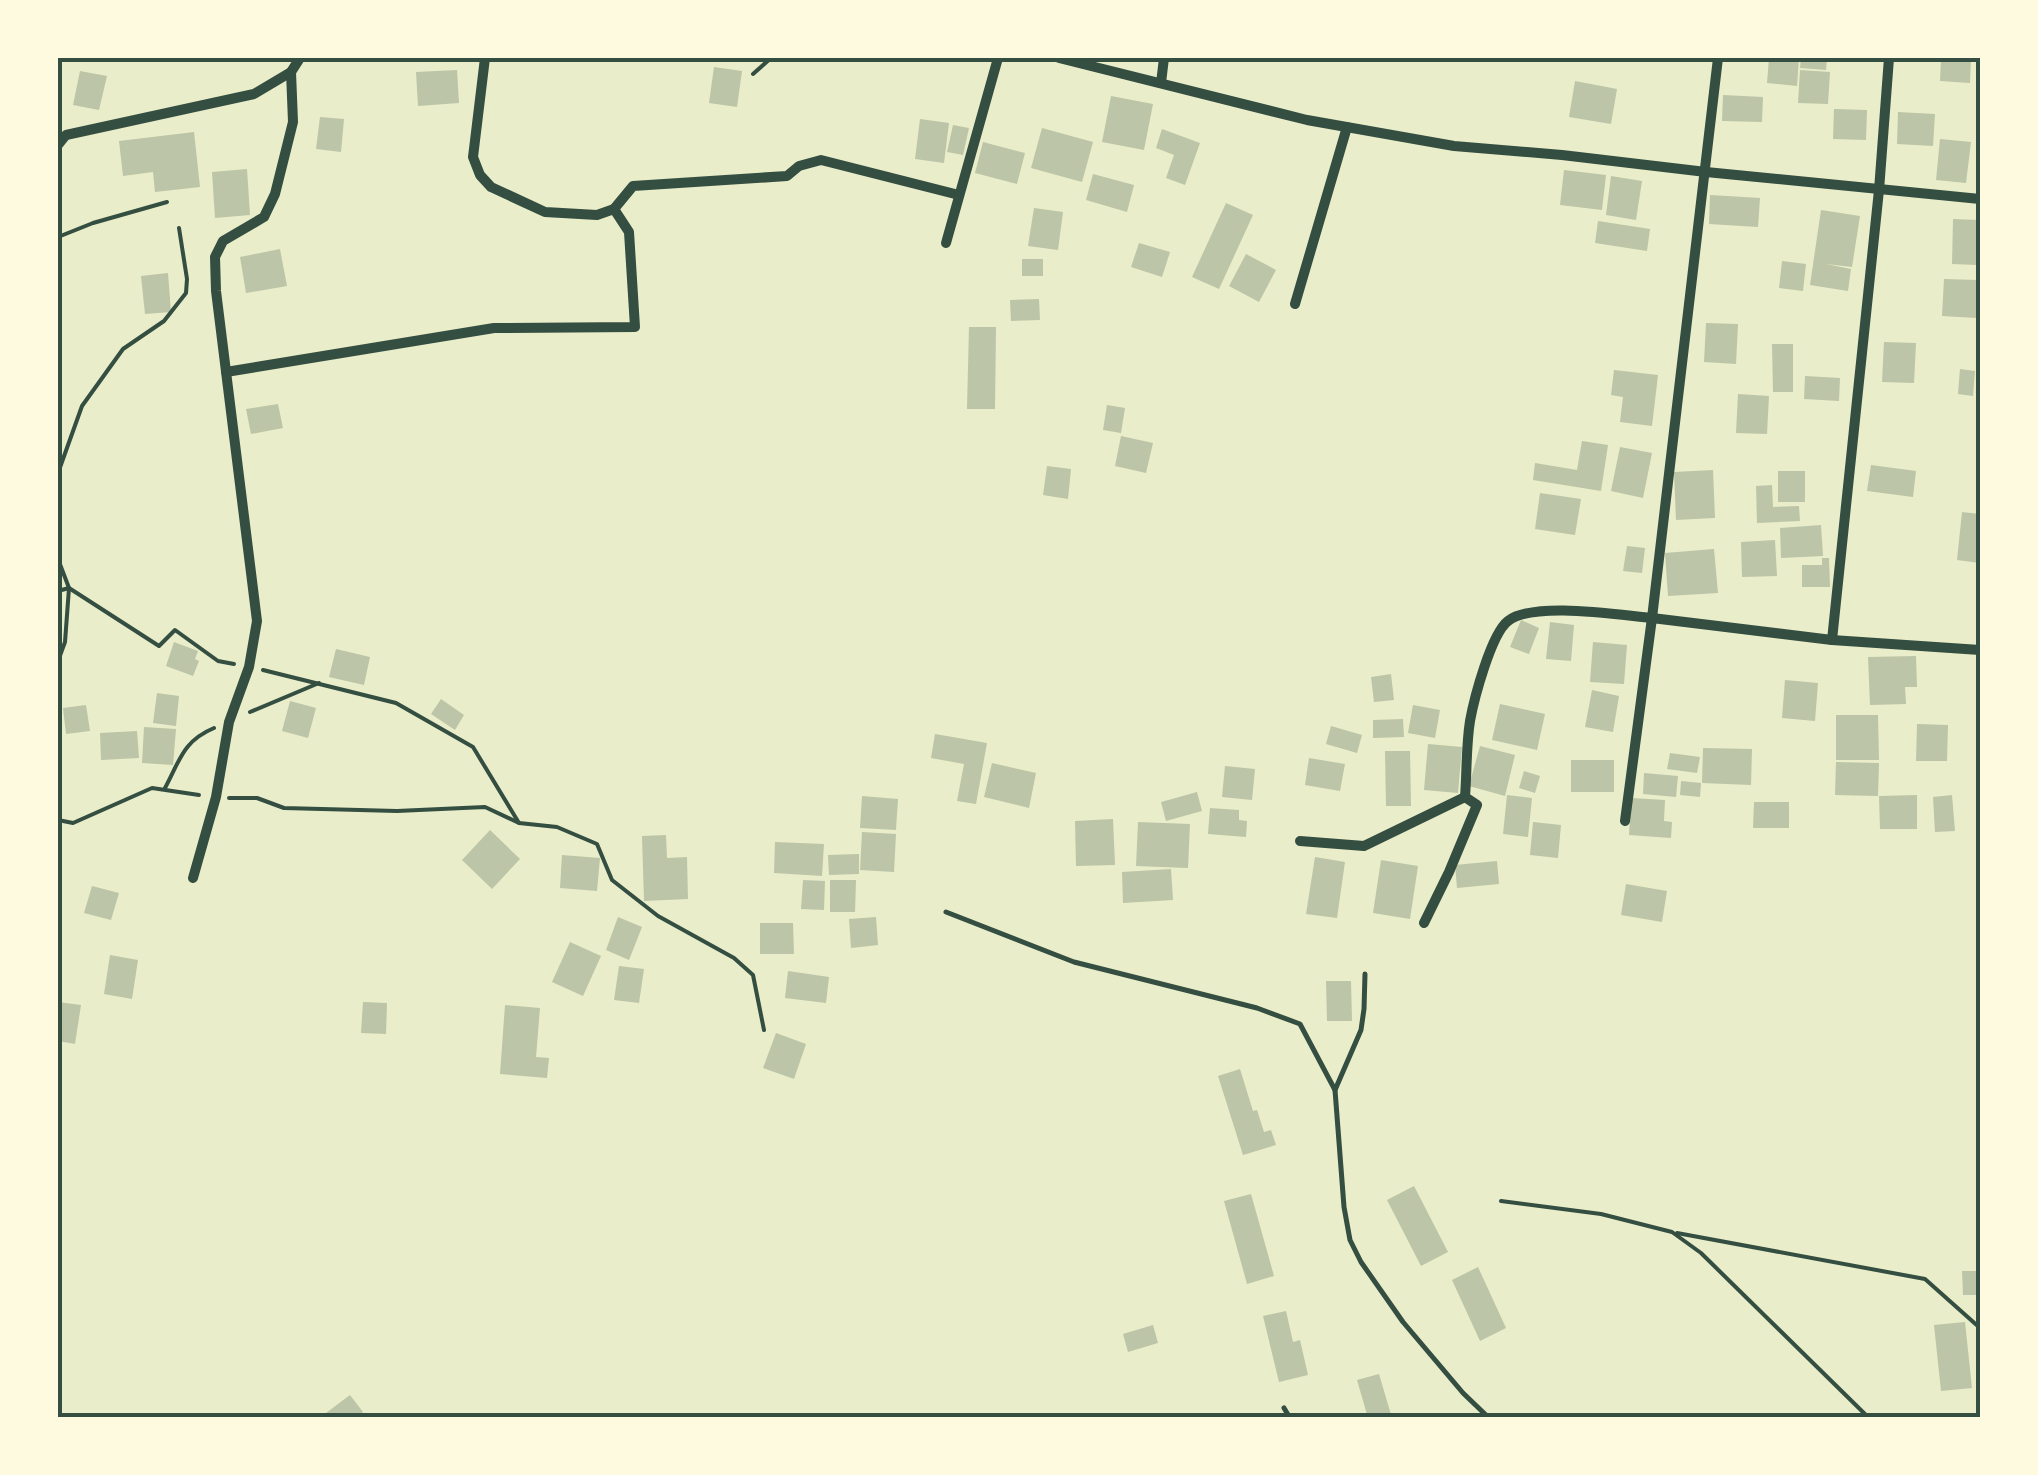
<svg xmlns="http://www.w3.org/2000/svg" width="2038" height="1475" font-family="'PT Sans Narrow',sans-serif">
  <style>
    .building { fill: #bcc5a7 }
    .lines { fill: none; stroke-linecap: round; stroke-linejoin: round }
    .path { stroke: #344e41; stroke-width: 4 }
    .service { stroke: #344e41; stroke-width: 5 }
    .minor { stroke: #344e41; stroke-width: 10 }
    .neatline { fill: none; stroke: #344e41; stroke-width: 4 }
  </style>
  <rect width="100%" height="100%" fill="#e9edc9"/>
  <!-- building -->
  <g class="building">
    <path d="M 1769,58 L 1799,58 L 1797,86 L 1767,83 Z"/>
    <path d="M 1801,58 L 1827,58 L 1826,70 L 1800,68 Z"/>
    <path d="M 1941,58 L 1971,58 L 1970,83 L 1940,81 Z"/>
    <path d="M 714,67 L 742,71 L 737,107 L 709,103 Z"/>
    <path d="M 457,70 L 459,103 L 418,106 L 416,72 Z"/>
    <path d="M 1800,70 L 1830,72 L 1828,104 L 1798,103 Z"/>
    <path d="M 80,71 L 107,76 L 99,110 L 73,105 Z"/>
    <path d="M 1575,81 L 1617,89 L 1611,124 L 1569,117 Z"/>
    <path d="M 1723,95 L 1763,97 L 1762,122 L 1722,121 Z"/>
    <path d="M 1111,96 L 1153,104 L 1144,150 L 1102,142 Z"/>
    <path d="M 1834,109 L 1867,110 L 1866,140 L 1833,139 Z"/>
    <path d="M 1898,112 L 1935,114 L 1933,146 L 1897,144 Z"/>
    <path d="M 320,117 L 344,119 L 341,152 L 316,149 Z"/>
    <path d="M 920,119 L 949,123 L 944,163 L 915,159 Z"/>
    <path d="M 953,125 L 969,128 L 963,155 L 947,152 Z"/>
    <path d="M 1042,128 L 1093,142 L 1082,182 L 1031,168 Z"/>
    <path d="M 1162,129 L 1200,143 L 1185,185 L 1166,178 L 1174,155 L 1156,148 Z"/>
    <path d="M 194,132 L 200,187 L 155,192 L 153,172 L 123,176 L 119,141 Z"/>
    <path d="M 1940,139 L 1971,142 L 1966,183 L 1936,180 Z"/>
    <path d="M 983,142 L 1025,153 L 1017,184 L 975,173 Z"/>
    <path d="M 247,169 L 250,215 L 215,218 L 212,172 Z"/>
    <path d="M 1564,170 L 1606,175 L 1602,210 L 1560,205 Z"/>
    <path d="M 1093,174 L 1134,185 L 1127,212 L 1086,200 Z"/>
    <path d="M 1611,176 L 1642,181 L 1636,220 L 1606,215 Z"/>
    <path d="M 1710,195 L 1760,198 L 1758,227 L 1709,224 Z"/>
    <path d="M 1226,203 L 1253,215 L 1219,289 L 1192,277 Z"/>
    <path d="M 1034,208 L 1063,212 L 1058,250 L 1028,246 Z"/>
    <path d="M 1821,210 L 1860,216 L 1852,267 L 1826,264 L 1851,269 L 1848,291 L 1810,285 Z"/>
    <path d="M 1953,219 L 1979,220 L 1977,265 L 1952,264 Z"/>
    <path d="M 1598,221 L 1650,229 L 1647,251 L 1595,243 Z"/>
    <path d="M 1139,243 L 1170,252 L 1162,277 L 1131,267 Z"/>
    <path d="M 280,249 L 287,286 L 246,293 L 240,257 Z"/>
    <path d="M 1246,254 L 1276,270 L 1259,302 L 1229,286 Z"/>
    <rect x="1022" y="259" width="21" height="17"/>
    <path d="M 1782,261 L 1806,264 L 1803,291 L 1779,288 Z"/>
    <path d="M 168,273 L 171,312 L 145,314 L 141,276 Z"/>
    <path d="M 1944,279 L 1977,280 L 1976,318 L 1942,316 Z"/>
    <path d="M 1039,299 L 1040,320 L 1011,321 L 1010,300 Z"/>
    <path d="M 1706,323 L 1738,324 L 1736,364 L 1704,362 Z"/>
    <path d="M 969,327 L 996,327 L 995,409 L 967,409 Z"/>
    <path d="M 1884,342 L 1916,343 L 1914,383 L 1882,382 Z"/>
    <path d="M 1772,344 L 1793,344 L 1793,392 L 1773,392 Z"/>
    <path d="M 1960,369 L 1975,371 L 1973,396 L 1958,394 Z"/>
    <path d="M 1614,370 L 1658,375 L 1652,426 L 1620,422 L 1623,397 L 1611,395 Z"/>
    <path d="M 1805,376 L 1840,378 L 1839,401 L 1804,399 Z"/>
    <path d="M 1738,394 L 1769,396 L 1767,434 L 1736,433 Z"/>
    <path d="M 278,404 L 283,428 L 251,434 L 246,409 Z"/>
    <path d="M 1107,405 L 1125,408 L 1121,433 L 1103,430 Z"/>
    <path d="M 1121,436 L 1153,443 L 1146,473 L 1115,466 Z"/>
    <path d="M 1582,441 L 1608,445 L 1601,491 L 1533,480 L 1535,463 L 1577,470 Z"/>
    <path d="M 1620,447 L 1652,453 L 1643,498 L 1611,491 Z"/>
    <path d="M 1871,465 L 1916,471 L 1913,497 L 1867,491 Z"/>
    <path d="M 1047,466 L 1071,469 L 1068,499 L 1043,495 Z"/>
    <path d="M 1713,470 L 1715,518 L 1676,520 L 1674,472 Z"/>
    <rect x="1778" y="471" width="27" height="31"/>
    <path d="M 1772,485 L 1773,507 L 1799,506 L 1800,521 L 1757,523 L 1756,486 Z"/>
    <path d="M 1540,493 L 1581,499 L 1575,535 L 1535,529 Z"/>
    <path d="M 1962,512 L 1980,514 L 1980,563 L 1957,560 Z"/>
    <path d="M 1821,525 L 1823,556 L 1781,558 L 1780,528 Z"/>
    <path d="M 1775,540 L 1777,576 L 1742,577 L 1741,542 Z"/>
    <path d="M 1627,546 L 1645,548 L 1642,573 L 1623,571 Z"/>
    <path d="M 1714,549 L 1718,593 L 1668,596 L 1665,553 Z"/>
    <path d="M 1822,558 L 1829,558 L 1830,587 L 1802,587 L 1802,565 L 1822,565 Z"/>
    <path d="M 1521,620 L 1539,628 L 1529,654 L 1510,647 Z"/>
    <path d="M 1550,622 L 1574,625 L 1571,661 L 1546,659 Z"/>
    <path d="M 174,642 L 198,651 L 195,659 L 199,661 L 193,676 L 166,666 Z"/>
    <path d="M 1593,642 L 1627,645 L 1624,684 L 1590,682 Z"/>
    <path d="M 336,649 L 370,657 L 364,685 L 329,677 Z"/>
    <path d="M 1916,656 L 1917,687 L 1905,687 L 1906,704 L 1870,705 L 1868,657 Z"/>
    <path d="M 1391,674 L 1394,700 L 1374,702 L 1371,677 Z"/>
    <path d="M 1785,680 L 1818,683 L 1815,721 L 1782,718 Z"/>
    <path d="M 1592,690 L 1619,696 L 1613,732 L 1585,727 Z"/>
    <path d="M 157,693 L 179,696 L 176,726 L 153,723 Z"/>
    <path d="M 441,699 L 464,715 L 455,730 L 431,714 Z"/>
    <path d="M 290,701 L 316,708 L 308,738 L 282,731 Z"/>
    <path d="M 1500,704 L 1545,714 L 1537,750 L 1492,740 Z"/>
    <path d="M 86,705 L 90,731 L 66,734 L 63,708 Z"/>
    <path d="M 1413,705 L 1440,710 L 1435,738 L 1408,733 Z"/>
    <path d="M 1836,715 L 1878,715 L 1879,760 L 1836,760 Z"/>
    <path d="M 1403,719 L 1404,737 L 1373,738 L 1373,720 Z"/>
    <path d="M 1917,724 L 1948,725 L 1947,761 L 1916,761 Z"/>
    <path d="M 1331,726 L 1362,735 L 1357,753 L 1326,744 Z"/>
    <path d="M 144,727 L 176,729 L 173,765 L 142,763 Z"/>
    <path d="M 137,731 L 139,758 L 101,760 L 100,733 Z"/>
    <path d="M 935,734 L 987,743 L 976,804 L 957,801 L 964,764 L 931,758 Z"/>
    <path d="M 1428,744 L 1462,747 L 1458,793 L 1424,790 Z"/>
    <path d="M 1480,746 L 1515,755 L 1505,796 L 1469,786 Z"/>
    <path d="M 1703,748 L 1752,749 L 1751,785 L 1702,783 Z"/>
    <path d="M 1385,751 L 1410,751 L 1411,806 L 1386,806 Z"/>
    <path d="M 1670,753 L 1700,757 L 1697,773 L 1667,769 Z"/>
    <path d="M 1309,758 L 1345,764 L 1340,791 L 1305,785 Z"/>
    <rect x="1571" y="760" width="43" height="32"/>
    <path d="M 1836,762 L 1879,763 L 1878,796 L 1835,795 Z"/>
    <path d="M 992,763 L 1036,773 L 1029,808 L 984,797 Z"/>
    <path d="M 1225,766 L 1255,769 L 1252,800 L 1222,797 Z"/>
    <path d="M 1524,771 L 1540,776 L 1535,793 L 1519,788 Z"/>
    <path d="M 1644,773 L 1678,776 L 1676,797 L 1643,794 Z"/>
    <path d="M 1681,781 L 1701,783 L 1700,797 L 1680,795 Z"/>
    <path d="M 1197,792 L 1202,811 L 1166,821 L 1161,802 Z"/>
    <path d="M 1507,795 L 1532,798 L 1528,837 L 1503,834 Z"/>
    <path d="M 1917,795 L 1917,829 L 1880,829 L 1879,796 Z"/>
    <path d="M 1952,795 L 1955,831 L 1935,832 L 1933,797 Z"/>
    <path d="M 862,796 L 898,799 L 896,830 L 860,828 Z"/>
    <path d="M 1631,798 L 1665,800 L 1664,821 L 1672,822 L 1671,838 L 1629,835 Z"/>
    <path d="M 1754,802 L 1789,802 L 1789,828 L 1753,828 Z"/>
    <path d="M 1210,808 L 1239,810 L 1239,820 L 1247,821 L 1246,837 L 1208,834 Z"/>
    <path d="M 1113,819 L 1115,865 L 1076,866 L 1075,821 Z"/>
    <path d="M 1138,822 L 1190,824 L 1188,868 L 1136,866 Z"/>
    <path d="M 1533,822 L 1561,825 L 1558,858 L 1530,855 Z"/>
    <path d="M 490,830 L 520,859 L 492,889 L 462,860 Z"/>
    <path d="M 862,832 L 896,834 L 894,872 L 860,870 Z"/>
    <path d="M 666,835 L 667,858 L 687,857 L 688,899 L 644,901 L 642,836 Z"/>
    <path d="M 775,842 L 824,844 L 822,876 L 774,873 Z"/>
    <path d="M 859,854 L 859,874 L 829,875 L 828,855 Z"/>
    <path d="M 562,855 L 600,858 L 597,891 L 560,888 Z"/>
    <path d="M 1315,857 L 1345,862 L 1337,918 L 1306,914 Z"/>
    <path d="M 1381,860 L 1418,866 L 1410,919 L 1373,913 Z"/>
    <path d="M 1497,861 L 1499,884 L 1457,888 L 1455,865 Z"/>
    <path d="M 1171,869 L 1173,900 L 1123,903 L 1122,872 Z"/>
    <path d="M 803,880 L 825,881 L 824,910 L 801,909 Z"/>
    <path d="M 830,880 L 856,880 L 855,912 L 830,912 Z"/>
    <path d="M 1626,884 L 1667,891 L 1662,922 L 1621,915 Z"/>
    <path d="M 92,886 L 119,893 L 111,920 L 84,913 Z"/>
    <path d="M 618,917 L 642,927 L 629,960 L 606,950 Z"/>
    <path d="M 876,917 L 878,945 L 851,948 L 849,919 Z"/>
    <path d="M 760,923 L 793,923 L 794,954 L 760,954 Z"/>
    <path d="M 570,942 L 601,956 L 583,996 L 552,982 Z"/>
    <path d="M 110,955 L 138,960 L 132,999 L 104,994 Z"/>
    <path d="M 619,966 L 644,969 L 639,1003 L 614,1000 Z"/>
    <path d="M 788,971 L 829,977 L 826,1003 L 785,998 Z"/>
    <path d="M 1326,981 L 1351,981 L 1352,1021 L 1327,1021 Z"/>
    <path d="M 58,1002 L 81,1005 L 75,1044 L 58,1041 Z"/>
    <path d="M 363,1002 L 387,1003 L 386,1034 L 361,1033 Z"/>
    <path d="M 505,1005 L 540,1008 L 536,1057 L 549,1058 L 547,1078 L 500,1074 Z"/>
    <path d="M 776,1033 L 806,1044 L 794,1079 L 763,1068 Z"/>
    <path d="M 1240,1069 L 1253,1111 L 1257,1110 L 1264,1132 L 1271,1130 L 1276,1145 L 1243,1155 L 1218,1076 Z"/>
    <path d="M 1414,1186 L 1448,1252 L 1421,1266 L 1387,1200 Z"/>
    <path d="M 1251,1194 L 1274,1276 L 1247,1284 L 1224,1201 Z"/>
    <path d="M 1478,1267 L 1506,1328 L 1480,1341 L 1452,1280 Z"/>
    <path d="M 1962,1271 L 1977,1271 L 1978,1295 L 1963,1295 Z"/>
    <path d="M 1286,1311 L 1293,1342 L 1300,1340 L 1308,1375 L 1279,1382 L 1263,1316 Z"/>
    <path d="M 1965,1322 L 1972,1388 L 1941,1391 L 1934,1325 Z"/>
    <path d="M 1153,1325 L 1158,1343 L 1128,1352 L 1123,1334 Z"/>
    <path d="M 1379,1374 L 1392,1418 L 1368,1418 L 1357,1380 Z"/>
    <path d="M 350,1395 L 363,1412 L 355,1418 L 330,1418 L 326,1413 Z"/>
  </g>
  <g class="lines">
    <!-- path -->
    <g class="path">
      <path d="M 753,74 L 771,58"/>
      <path d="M 58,237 L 93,223 L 167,202"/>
      <path d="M 58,473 L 82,406 L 123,349 L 164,321 L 186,293 L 187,279 L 179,228"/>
      <path d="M 58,559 L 69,588 L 65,642 L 58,661"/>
      <path d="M 58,591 L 69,588 L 159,646 L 175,630 L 218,661 L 234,664"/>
      <path d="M 263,670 L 396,703 L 473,747 L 519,823"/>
      <path d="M 250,712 L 319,683"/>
      <path d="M 165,788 C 180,760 183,741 214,728"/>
      <path d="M 229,798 L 257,798 L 284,808 L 397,811 L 485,807 L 519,823 L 557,827 L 597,844 L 612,880 L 658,916 L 734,958 L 753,975 L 764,1030"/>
      <path d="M 58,820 L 73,823 L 152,788 L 199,795"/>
      <path d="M 1501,1201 L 1601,1214 L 1672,1232 L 1701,1253 L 1869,1418"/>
      <path d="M 1677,1233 L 1925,1279 L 1980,1328"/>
    </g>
    <!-- service -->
    <g class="service">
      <path d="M 946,912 L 1074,962 L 1257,1008 L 1300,1024 L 1335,1090 L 1344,1207 L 1350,1240 L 1361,1262 L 1403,1322 L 1463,1393 L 1489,1418"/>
      <path d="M 1335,1090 L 1361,1030 L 1364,1009 L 1365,974"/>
      <path d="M 1284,1408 L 1290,1418"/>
    </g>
    <!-- minor -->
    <g class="minor">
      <path d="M 485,58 L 473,157 L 480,175 L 491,187 L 545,212 L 597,215 L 614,209 L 633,186 L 787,176 L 799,166 L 821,160 L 959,195"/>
      <path d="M 1059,58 L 1307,120 L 1454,146 L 1562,155 L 1706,172 L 1980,199"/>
      <path d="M 1161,83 L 1164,58"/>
      <path d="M 58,145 L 66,135 L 254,94 L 291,72 L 300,58"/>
      <path d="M 946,243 L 998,58"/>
      <path d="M 1295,304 L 1347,127"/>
      <path d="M 226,372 L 494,328 L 635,327 L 629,232 L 614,209"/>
      <path d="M 1832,640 L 1879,190 L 1889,58"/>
      <path d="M 1625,821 L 1652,618 L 1832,640 L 1980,650"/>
      <path d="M 1300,841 L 1364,846 L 1465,797"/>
      <path d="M 193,878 L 216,797 L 229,722 L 249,667 L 257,621 L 216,291 L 215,257 L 223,241 L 264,217 L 275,194 L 293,122 L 291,72"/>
      <path d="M 1424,923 L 1449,872 L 1477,805 L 1465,797 C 1467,772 1466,746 1470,721 C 1474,699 1491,634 1508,621 C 1533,601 1619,615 1652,618 L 1718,58"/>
    </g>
  </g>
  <!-- border -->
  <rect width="2038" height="1475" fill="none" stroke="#fefae0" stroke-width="120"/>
  <rect x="60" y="60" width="1918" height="1355" class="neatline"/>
</svg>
